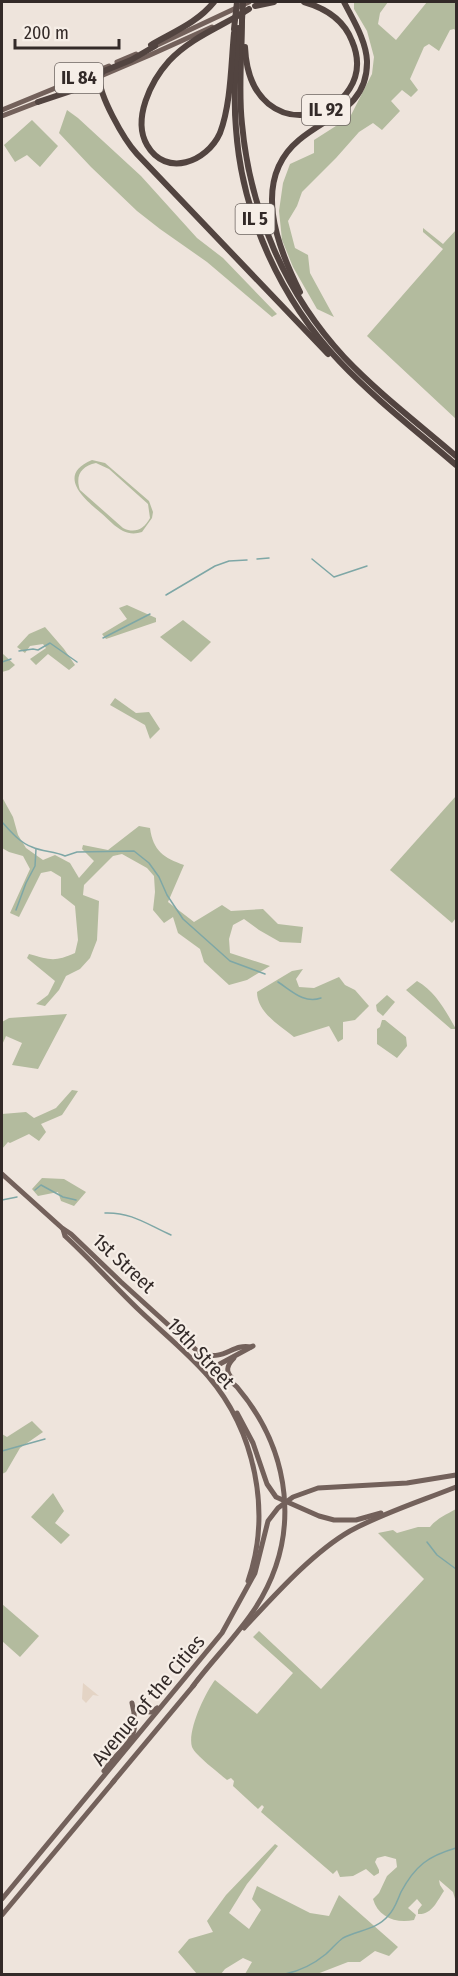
<svg xmlns="http://www.w3.org/2000/svg" width="458" height="1976" font-family="'Fira Sans Condensed',sans-serif">
  <style>
    .green { fill: #b3bb9e; fill-rule: evenodd }
    .plaza { fill: #e4d4c5 }
    .lines { fill: none; stroke-linecap: round; stroke-linejoin: round }
    .stream { stroke: #7ea7a6; stroke-width: 1.5 }
    .major { stroke: #73615b; stroke-width: 5 }
    .highway { stroke: #524440; stroke-width: 6 }
    .highway-bridge { stroke: #524440; stroke-width: 6 }
    .labels { text-anchor: middle; dominant-baseline: central; stroke-width: 4.5; stroke-linejoin: round; paint-order: stroke }
    .shield { fill: #f6eee7; stroke: #6e6561; stroke-width: 1.5 }
    .shield-label { font-size: 18px; font-weight: bold; fill: #332a28 }
    .street-label { font-size: 20px; fill: #332a28; stroke: #f6eee7 }
  </style>
  <rect width="100%" height="100%" fill="#eee4dc"/>
  <!-- green -->
  <g class="green">
    <path d="M 354,2 L 388,2 L 380,13 L 378,24 L 396,40 L 427,2 L 456,2 L 456,31 L 454,29 L 450,30 L 439,51 L 429,44 L 424,47 L 410,79 L 418,90 L 411,97 L 402,90 L 391,101 L 400,111 L 382,130 L 373,123 L 359,132 L 336,158 L 302,192 L 297,206 L 288,221 L 295,248 L 308,255 L 310,273 L 334,317 L 317,309 L 293,267 L 282,240 L 279,211 L 283,183 L 290,164 L 314,153 L 314,140 L 350,117 L 372,74 L 374,57 L 367,31 L 354,9 Z"/>
    <path d="M 67,110 L 78,118 L 141,176 L 197,238 L 223,258 L 277,314 L 272,317 L 207,262 L 160,229 L 137,211 L 91,167 L 59,133 Z"/>
    <path d="M 32,120 L 58,146 L 40,167 L 27,155 L 15,162 L 4,145 Z"/>
    <path d="M 423,228 L 443,244 L 456,230 L 456,419 L 367,336 L 443,249 L 423,232 Z"/>
    <path d="M 92,460 L 105,463 L 149,501 L 153,512 L 152,518 L 142,532 C 136,534 129,534 123,531 C 115,527 108,519 101,513 C 84,499 56,475 92,460 ZM 96,463 L 109,469 L 148,504 L 150,518 C 144,529 135,534 123,528 L 80,490 C 75,476 81,466 96,463 Z"/>
    <path d="M 127,605 L 156,618 L 156,622 L 106,639 L 102,634 L 127,619 L 119,608 Z"/>
    <path d="M 183,620 L 211,642 L 191,662 L 160,637 Z"/>
    <path d="M 45,627 L 64,649 L 75,665 L 69,670 L 48,654 L 36,665 L 30,659 L 46,648 L 43,644 L 30,646 L 25,653 L 17,647 L 29,634 Z"/>
    <path d="M 2,653 L 15,665 L 9,670 L 2,672 Z"/>
    <path d="M 115,698 L 136,713 L 149,712 L 160,729 L 150,739 L 145,725 L 110,705 Z"/>
    <path d="M 456,796 L 456,918 L 452,923 L 390,870 Z"/>
    <path d="M 2,797 L 13,817 L 18,835 L 26,848 L 43,860 L 55,855 L 70,863 L 79,878 L 94,861 L 82,849 L 83,845 L 108,850 L 139,826 L 150,828 C 153,851 164,858 184,865 L 168,902 L 194,922 L 222,905 L 231,911 L 263,909 L 278,924 L 303,927 L 301,943 L 280,942 L 259,930 L 244,919 L 233,925 L 229,939 L 230,953 L 270,966 L 247,980 L 229,985 L 204,962 L 200,949 L 178,933 L 173,917 L 164,923 L 153,910 L 155,892 L 154,876 L 147,868 L 122,854 L 113,856 L 84,885 L 83,895 L 99,901 L 97,940 L 90,958 L 80,969 L 66,976 L 59,990 L 45,1006 L 36,1004 L 48,995 L 55,981 L 27,958 L 29,954 C 50,960 55,962 75,953 L 78,940 L 75,906 L 61,895 L 61,877 L 51,871 L 41,873 L 19,917 L 10,913 L 30,869 L 23,856 L 9,852 L 2,848 Z"/>
    <path d="M 303,969 L 296,979 L 299,987 L 314,988 L 339,977 L 345,985 L 355,990 L 369,1006 L 355,1020 L 343,1022 L 343,1039 L 338,1042 L 329,1026 L 294,1037 C 279,1025 257,1012 257,992 L 292,971 Z"/>
    <path d="M 417,981 C 436,992 445,1010 456,1029 L 451,1029 L 406,990 Z"/>
    <path d="M 387,995 L 395,1002 L 383,1016 L 377,1011 L 376,1005 Z"/>
    <path d="M 67,1014 L 38,1069 L 12,1065 L 22,1043 L 6,1036 L 2,1045 L 2,1022 L 9,1018 Z"/>
    <path d="M 382,1020 L 385,1020 L 406,1037 L 407,1046 L 397,1058 L 377,1044 L 377,1029 L 380,1027 Z"/>
    <path d="M 72,1090 L 78,1091 L 62,1115 L 41,1124 L 46,1132 L 39,1141 L 29,1134 L 10,1143 L 8,1142 L 2,1149 L 2,1114 L 26,1112 L 34,1118 L 56,1108 Z"/>
    <path d="M 42,1178 L 64,1179 L 86,1192 L 74,1206 L 61,1201 L 58,1192 L 38,1196 L 32,1189 Z"/>
    <path d="M 32,1421 L 43,1432 L 20,1448 L 6,1472 L 2,1474 L 2,1434 L 7,1437 Z"/>
    <path d="M 53,1493 L 64,1511 L 55,1523 L 70,1535 L 61,1544 L 31,1517 Z"/>
    <path d="M 456,1509 L 456,1902 L 453,1892 L 439,1880 L 440,1885 L 444,1891 C 437,1901 432,1915 418,1914 L 418,1910 L 422,1905 L 417,1899 L 408,1908 L 416,1915 L 414,1920 C 396,1924 378,1917 373,1899 L 379,1893 L 387,1876 L 397,1867 L 396,1859 L 385,1856 L 377,1858 L 375,1862 L 379,1870 L 379,1873 L 374,1876 L 366,1869 L 353,1876 L 340,1877 L 337,1870 L 333,1874 L 261,1812 L 264,1807 L 262,1805 L 258,1809 L 233,1786 L 234,1781 L 231,1778 L 227,1780 C 219,1773 195,1755 192,1747 C 187,1731 205,1693 215,1680 L 257,1714 L 293,1673 L 253,1637 L 259,1631 L 321,1689 L 424,1579 L 378,1533 L 393,1530 L 397,1533 L 418,1527 L 430,1527 C 436,1519 447,1514 456,1509 Z"/>
    <path d="M 2,1604 L 39,1636 L 20,1657 L 2,1641 Z"/>
    <path d="M 275,1844 L 278,1846 L 247,1884 L 229,1913 L 249,1929 L 261,1910 L 252,1899 L 257,1886 L 310,1913 L 329,1916 L 339,1895 L 398,1947 L 389,1956 L 375,1951 L 360,1962 L 348,1962 L 317,1974 L 245,1974 L 252,1962 L 243,1958 L 225,1969 L 221,1974 L 197,1974 L 178,1952 L 189,1939 L 213,1932 L 207,1921 L 226,1895 Z"/>
  </g>
  <!-- plaza -->
  <path class="plaza" d="M 83,1683 L 99,1696 L 93,1695 L 86,1703 L 82,1699 Z"/>
  <g class="lines">
    <!-- stream -->
    <g class="stream">
      <path d="M 257,559 L 269,558"/>
      <path d="M 312,559 L 334,577 L 367,566"/>
      <path d="M 166,595 L 215,566 L 229,561 L 247,560"/>
      <path d="M 103,638 L 150,614"/>
      <path d="M 19,651 L 33,649 L 38,650 L 50,643 L 77,662"/>
      <path d="M 2,662 L 11,659"/>
      <path d="M 2,822 C 10,831 20,843 32,847 C 43,852 54,851 65,856 L 77,852 L 134,851 L 149,863 L 159,877 L 167,895 L 183,919 L 230,961 L 265,974"/>
      <path d="M 16,910 L 26,883 L 35,866 L 36,849"/>
      <path d="M 278,982 C 292,991 304,1004 321,998"/>
      <path d="M 35,1190 L 41,1185 L 63,1197 L 76,1200"/>
      <path d="M 2,1200 L 17,1197"/>
      <path d="M 105,1213 C 132,1212 148,1225 171,1235"/>
      <path d="M 2,1451 L 45,1439"/>
      <path d="M 427,1542 L 437,1555 L 456,1569"/>
      <path d="M 285,1974 C 300,1971 315,1963 326,1954 C 332,1949 337,1942 343,1938 C 358,1930 376,1930 388,1916 C 395,1909 397,1901 401,1892 C 415,1866 428,1856 456,1848"/>
    </g>
    <!-- major -->
    <g class="major">
      <path d="M 153,47 L 249,2"/>
      <path d="M 117,62 L 136,54"/>
      <path d="M 75,87 L 150,55 L 212,27"/>
      <path d="M 2,110 L 109,66"/>
      <path d="M 2,116 L 41,101"/>
      <path d="M 2,1174 L 62,1228 L 71,1234 L 121,1282 L 237,1387 C 291,1451 302,1535 256,1607 C 238,1635 213,1659 193,1686"/>
      <path d="M 63,1229 L 65,1236 C 91,1260 114,1286 139,1310 C 162,1332 187,1352 208,1376 C 255,1431 272,1512 248,1581"/>
      <path d="M 202,1353 C 224,1362 232,1343 251,1347"/>
      <path d="M 198,1361 L 205,1367 L 218,1365 L 253,1346"/>
      <path d="M 232,1378 C 225,1371 227,1365 234,1358"/>
      <path d="M 237,1413 L 253,1443 L 267,1484 L 276,1497 L 319,1516 L 334,1520 L 356,1520 L 381,1513"/>
      <path d="M 244,1628 C 274,1596 312,1553 350,1531 C 383,1513 421,1501 456,1487"/>
      <path d="M 141,1711 L 151,1712 L 157,1708"/>
      <path d="M 104,1771 C 124,1742 142,1743 132,1703"/>
      <path d="M 113,1782 L 194,1685"/>
      <path d="M 2,1899 L 222,1633 L 255,1573 L 268,1521 L 278,1508 L 293,1497 L 318,1488 L 407,1483 L 456,1475"/>
      <path d="M 2,1915 L 114,1781"/>
    </g>
    <!-- highway -->
    <g class="highway">
      <path d="M 255,6 L 274,2"/>
      <path d="M 242,20 C 242,55 238,89 242,124 C 250,211 285,293 344,357 C 378,393 419,424 456,456"/>
      <path d="M 238,28 C 236,61 233,96 236,129 C 242,215 281,300 340,362 C 376,400 418,432 456,465"/>
      <path d="M 234,33 C 231,64 231,104 220,133 C 207,162 166,178 147,145 C 132,119 151,81 169,61 C 191,37 223,26 249,9"/>
      <path d="M 151,45 C 173,32 197,23 214,2"/>
      <path d="M 155,46 L 131,60 L 104,71 L 100,75 C 96,92 125,141 137,154 L 328,354"/>
      <path d="M 245,47 C 250,159 384,115 352,41 C 344,20 325,8 304,2"/>
      <path d="M 38,102 L 89,85 L 95,85 L 101,90"/>
      <path d="M 300,292 C 277,246 251,180 299,140 C 327,116 368,108 367,61 C 366,40 353,20 344,2"/>
    </g>
    <!-- highway-bridge -->
    <g class="highway-bridge">
      <path d="M 242,20 L 243,2"/>
      <path d="M 234,29 L 237,2"/>
    </g>
  </g>
  <g class="labels">
    <!-- shield labels -->
    <g class="shield">
      <rect x="55" y="63" width="48" height="30" rx="4.5"/>
      <rect x="302" y="95" width="48" height="30" rx="4.5"/>
      <rect x="235.5" y="204" width="39" height="30" rx="4.5"/>
    </g>
    <g class="shield-label">
      <text x="79" y="78">IL 84</text>
      <text x="326" y="110">IL 92</text>
      <text x="255" y="219">IL 5</text>
    </g>
    <!-- street labels -->
    <g class="street-label">
      <text transform="translate(124 1263) rotate(43)">1st Street</text>
      <text transform="translate(201 1353) rotate(47)">19th Street</text>
      <text transform="translate(148 1700) rotate(-50)">Avenue of the Cities</text>
    </g>
  </g>
  <!-- border -->
  <rect width="458" height="1976" fill="none" stroke="#332a28" stroke-width="6"/>
  <!-- scale -->
  <path d="M15 39v9h104v-9" fill="none" stroke="#332a28" stroke-width="3"/>
  <text x="24" y="39" font-size="18" fill="#332a28" stroke="#f6eee7" stroke-width="4.5" paint-order="stroke">200 m</text>
</svg>
